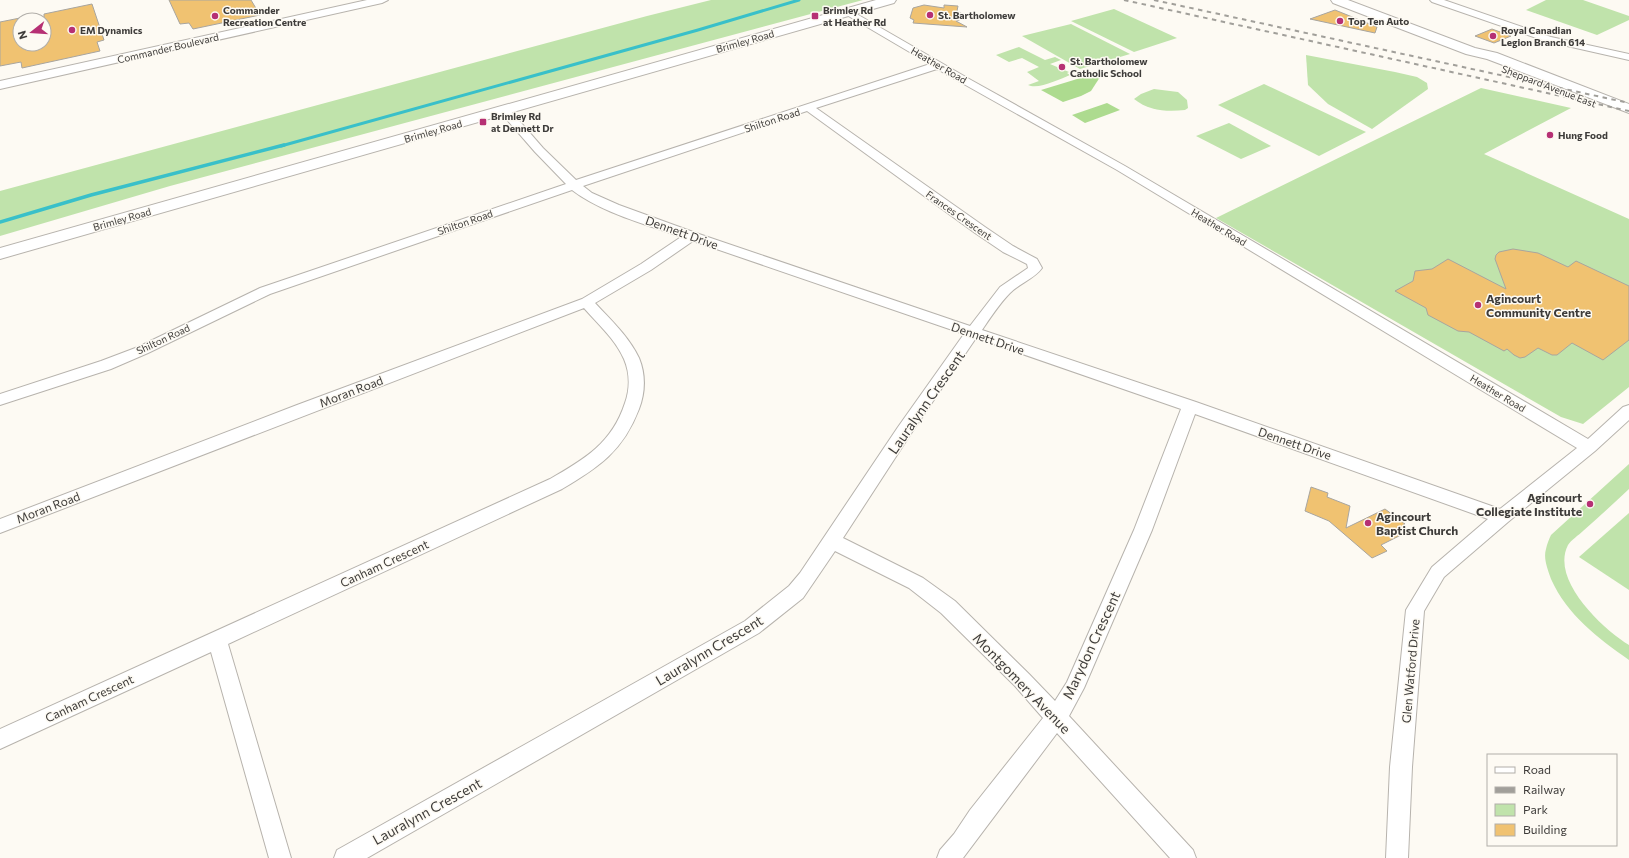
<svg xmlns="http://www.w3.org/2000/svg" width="1629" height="858" font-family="Commissioner,sans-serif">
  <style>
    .green { fill: #c0e3ab }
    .forest { fill: #addb8f }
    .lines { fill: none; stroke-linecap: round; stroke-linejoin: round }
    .stream-far1 { stroke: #39c0c9; stroke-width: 3 }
    .stream { stroke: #39c0c9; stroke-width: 3.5 }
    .building { fill: #f0c271; stroke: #a8a59f }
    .minor-casing { stroke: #b7b3ad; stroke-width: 2 }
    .tertiary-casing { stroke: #b7b3ad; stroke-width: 2 }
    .secondary-casing { stroke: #b7b3ad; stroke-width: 2 }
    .minor { fill: #fff; fill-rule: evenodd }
    .tertiary { fill: #fff; fill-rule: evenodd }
    .secondary { fill: #fff; fill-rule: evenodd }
    .rail { stroke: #a19f9a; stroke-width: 2; stroke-dasharray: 4.5 4.5; stroke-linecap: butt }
    .poi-dot { fill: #b63074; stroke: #fdfaf3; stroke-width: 1.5 }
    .labels { text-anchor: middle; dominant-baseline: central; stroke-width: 3; stroke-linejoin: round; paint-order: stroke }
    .far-poi-label { font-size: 10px; font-weight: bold; fill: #3e3c3a; stroke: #fdfaf3; text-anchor: start }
    .far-street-label { font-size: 10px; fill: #3e3c3a; stroke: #fdfaf3 }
    .street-label { font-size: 12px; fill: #3e3c3a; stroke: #fdfaf3 }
    .poi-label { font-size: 12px; font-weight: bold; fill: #3e3c3a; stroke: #fdfaf3; text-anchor: start }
    .near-street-label { font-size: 14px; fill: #3e3c3a; stroke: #fdfaf3 }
  </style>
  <rect width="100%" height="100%" fill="#fdfaf3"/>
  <!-- green -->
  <g class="green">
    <path d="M 711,0 L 863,0 L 170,186 L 0,236 L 0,191 L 647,16 Z"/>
    <path d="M 1546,0 L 1583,0 L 1629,16 L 1629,20 L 1597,35 L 1526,10 Z"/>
    <path d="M 1114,9 L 1177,38 L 1134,52 L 1071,21 Z"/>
    <path d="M 1071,24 L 1130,54 L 1080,69 L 1022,36 Z"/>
    <path d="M 1019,47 L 1045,60 L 1055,57 L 1061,60 L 1050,64 L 1069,72 L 1067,73 L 1070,75 C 1060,79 1038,90 1028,85 L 1039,81 L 1027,72 L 1039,67 L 1022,58 L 1009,62 L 996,55 Z"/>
    <path d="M 1306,55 L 1395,72 L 1417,77 L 1427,83 L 1428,89 L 1372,129 L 1328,104 L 1308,85 Z"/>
    <path d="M 1264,84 L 1366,132 L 1319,156 L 1218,105 Z"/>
    <path d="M 1481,88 L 1571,108 L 1484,154 L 1629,219 L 1629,387 L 1583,424 L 1561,417 L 1216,218 Z"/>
    <path d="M 1154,89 L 1178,92 L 1187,100 L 1188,108 L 1185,110 C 1167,112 1149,111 1134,99 L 1141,94 Z"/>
    <path d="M 1229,123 L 1271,146 L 1241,159 L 1196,136 Z"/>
    <path d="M 1629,464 L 1629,489 C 1614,503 1599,517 1583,531 C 1579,535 1571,540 1568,545 C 1550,580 1603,629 1629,645 L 1629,660 C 1598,638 1567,615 1551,579 C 1548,570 1543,559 1546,549 C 1547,544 1549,539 1551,535 Z"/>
    <path d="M 1629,513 L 1629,590 L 1579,557 Z"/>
  </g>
  <!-- forest -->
  <g class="forest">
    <path d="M 1102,74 L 1091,91 L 1081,96 L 1063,102 L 1041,90 L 1087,76 Z"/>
    <path d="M 1107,103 L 1120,110 L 1085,123 L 1072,115 Z"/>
  </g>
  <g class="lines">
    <!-- stream-far1 -->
    <path class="stream-far1" d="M 281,146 L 698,30 L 799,0"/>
    <!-- stream -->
    <path class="stream" d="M 0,222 L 91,195 L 284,145"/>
  </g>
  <!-- building -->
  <g class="building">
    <path d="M 169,0 L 251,0 L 260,15 L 193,29 L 189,23 L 180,24 Z"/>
    <path d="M 92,4 L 104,40 L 97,42 L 100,51 L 22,68 L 21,62 L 0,66 L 0,22 L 20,18 L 20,44 L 44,44 L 44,14 Z"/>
    <path d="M 924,5 L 944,8 L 944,5 L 958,6 L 957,11 L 968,17 L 956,21 L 967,27 L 913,23 L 914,20 L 910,18 L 913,8 Z"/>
    <path d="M 1335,10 L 1377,27 L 1375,33 L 1310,19 Z"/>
    <path d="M 1492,29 L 1511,36 L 1494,43 L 1475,36 Z"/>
    <path d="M 1513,249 L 1538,253 L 1568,267 L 1576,261 L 1629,286 L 1629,340 L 1603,360 L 1572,343 L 1557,355 L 1552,355 L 1538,348 L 1525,357 L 1520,358 L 1514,355 L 1507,349 L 1504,351 L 1469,332 L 1458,331 L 1428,315 L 1426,308 L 1395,291 L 1413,281 L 1415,271 L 1432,269 L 1448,259 L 1506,289 L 1495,259 L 1496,255 L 1499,252 Z"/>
    <path d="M 1311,487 L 1328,493 L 1327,497 L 1350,506 L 1346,528 L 1385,509 L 1405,524 L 1403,525 L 1409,531 L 1381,545 L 1387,551 L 1372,558 L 1329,521 L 1305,511 Z"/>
  </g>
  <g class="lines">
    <!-- minor casing -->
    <g class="minor-casing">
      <g id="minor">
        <path d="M 1430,0 L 1444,0 L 1551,37 L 1629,54 L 1629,60 L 1545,41 L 1432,2 Z"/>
        <path d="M 848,9 L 971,80 L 1125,166 L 1588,439 L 1623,407 L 1629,405 L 1629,420 L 1595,451 L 1508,522 L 1444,577 L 1424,611 L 1412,767 L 1408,858 L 1386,858 L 1390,767 L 1406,610 L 1432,567 L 1488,519 L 1195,414 L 1152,530 L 1084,688 L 1069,716 L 1193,850 L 1196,858 L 1170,858 L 1057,733 L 963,858 L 937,858 L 940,850 L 954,834 L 970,810 L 1043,718 L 1015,686 L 941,613 L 909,588 L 835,551 L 803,598 L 759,633 L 367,858 L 334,858 L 337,850 L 745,621 L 789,586 L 800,573 L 898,427 L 964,334 L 693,241 L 651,270 L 595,303 C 611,320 629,337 639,358 C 646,375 645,393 639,409 C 623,451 599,467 562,489 L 228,644 L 291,858 L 269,858 L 211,652 L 0,749 L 0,729 L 550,479 C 585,459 612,443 625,403 C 630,389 630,373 624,359 C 615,339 598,324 584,308 L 0,533 L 0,519 L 297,405 L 582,299 L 641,264 L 681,237 C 646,224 602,213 572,190 L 270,294 L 148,353 L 111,369 L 0,405 L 0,394 L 101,361 L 138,347 L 260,288 L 566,184 L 535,152 L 501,113 L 500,111 L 501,109 L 509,109 L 543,148 L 576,180 L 930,64 L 845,14 L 843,12 L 845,10 ZM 937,69 L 1117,170 L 1577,448 L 1500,509 L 1196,402 L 982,330 C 990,318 1000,303 1010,293 C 1020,283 1034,279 1042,268 L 1037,259 L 1013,246 L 985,227 L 816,108 ZM 807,111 L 975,233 L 1003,252 L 1027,264 L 1028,268 L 1000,287 L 970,326 L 696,233 L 619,205 L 592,193 L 583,186 ZM 976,338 L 1181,409 L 1134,530 L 1067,682 L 1055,701 L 1029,674 L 955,601 L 923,578 L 843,538 L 910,435 Z"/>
      </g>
    </g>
    <!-- tertiary casing -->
    <g class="tertiary-casing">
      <path id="tertiary" d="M 367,0 L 388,0 L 382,3 L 0,89 L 0,81 Z"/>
    </g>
    <!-- secondary casing -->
    <g class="secondary-casing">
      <g id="secondary">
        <path d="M 876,0 L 896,0 L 894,3 L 0,259 L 0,248 Z"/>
        <path d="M 1331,0 L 1348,0 L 1475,48 L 1497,53 L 1629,104 L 1629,113 L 1487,59 L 1466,54 L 1333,3 Z"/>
      </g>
    </g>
    <!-- minor -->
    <use href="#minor" class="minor"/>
    <!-- tertiary -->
    <use href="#tertiary" class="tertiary"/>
    <!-- secondary -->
    <use href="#secondary" class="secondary"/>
    <!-- rail -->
    <g class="rail">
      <path d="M 1124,0 L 1629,111"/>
      <path d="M 1154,0 L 1629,103"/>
    </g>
  </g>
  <!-- markers -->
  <g class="poi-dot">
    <circle cx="930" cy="15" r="4"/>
    <circle cx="215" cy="16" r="4"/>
    <rect x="811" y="12" width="8" height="8" rx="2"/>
    <circle cx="1340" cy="21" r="4"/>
    <circle cx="72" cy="30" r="4"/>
    <circle cx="1493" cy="36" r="4"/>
    <circle cx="1062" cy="67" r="4"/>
    <rect x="479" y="118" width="8" height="8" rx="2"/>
    <circle cx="1550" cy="135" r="4"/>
    <circle cx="1478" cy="305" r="4"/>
    <circle cx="1590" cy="504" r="4"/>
    <circle cx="1368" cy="523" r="4"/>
  </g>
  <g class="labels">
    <!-- far-poi labels -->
    <g class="far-poi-label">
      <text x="223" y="10">Commander<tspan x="223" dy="12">Recreation Centre</tspan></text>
      <text x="823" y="10">Brimley Rd<tspan x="823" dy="12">at Heather Rd</tspan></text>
      <text x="938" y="15">St. Bartholomew</text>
      <text x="1348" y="21">Top Ten Auto</text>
      <text x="80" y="30">EM Dynamics</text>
      <text x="1501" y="30">Royal Canadian<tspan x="1501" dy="12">Legion Branch 614</tspan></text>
      <text x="1070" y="61">St. Bartholomew<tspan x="1070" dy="12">Catholic School</tspan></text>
      <text x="491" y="116">Brimley Rd<tspan x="491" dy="12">at Dennett Dr</tspan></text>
      <text x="1558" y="135">Hung Food</text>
    </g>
    <!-- far-street labels -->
    <g class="far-street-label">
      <text transform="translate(745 41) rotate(-16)">Brimley Road</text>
      <text transform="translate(168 48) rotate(-13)">Commander Boulevard</text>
      <text transform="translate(939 65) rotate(30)">Heather Road</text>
      <text transform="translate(1549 86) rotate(21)">Sheppard Avenue East</text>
      <text transform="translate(772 120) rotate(-18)">Shilton Road</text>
      <text transform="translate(433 131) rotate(-16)">Brimley Road</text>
      <text transform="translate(959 215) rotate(35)">Frances Crescent</text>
      <text transform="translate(122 219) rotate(-16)">Brimley Road</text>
      <text transform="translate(465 222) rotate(-19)">Shilton Road</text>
      <text transform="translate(1219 227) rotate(31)">Heather Road</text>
      <text transform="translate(163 339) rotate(-25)">Shilton Road</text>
      <text transform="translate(1498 393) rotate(31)">Heather Road</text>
    </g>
    <!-- street labels -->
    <g class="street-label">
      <text transform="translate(682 232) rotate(20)">Dennett Drive</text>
      <text transform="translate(988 338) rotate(19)">Dennett Drive</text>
      <text transform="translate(351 391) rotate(-21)">Moran Road</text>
      <text transform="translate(1295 443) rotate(19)">Dennett Drive</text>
      <text transform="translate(48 507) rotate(-21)">Moran Road</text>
      <text transform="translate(384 563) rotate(-25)">Canham Crescent</text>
      <text transform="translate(1410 671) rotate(-85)">Glen Watford Drive</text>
      <text transform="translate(89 698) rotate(-25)">Canham Crescent</text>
    </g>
    <!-- poi labels -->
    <g class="poi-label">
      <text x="1486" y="298">Agincourt<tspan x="1486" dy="14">Community Centre</tspan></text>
      <text x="1582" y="497" text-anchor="end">Agincourt<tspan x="1582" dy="14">Collegiate Institute</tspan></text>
      <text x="1376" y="516">Agincourt<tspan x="1376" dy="14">Baptist Church</tspan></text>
    </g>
    <!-- near-street labels -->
    <g class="near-street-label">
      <text transform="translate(926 402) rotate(-55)">Lauralynn Crescent</text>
      <text transform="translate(1091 645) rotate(-65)">Marydon Crescent</text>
      <text transform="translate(709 650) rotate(-31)">Lauralynn Crescent</text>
      <text transform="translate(1022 683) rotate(46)">Montgomery Avenue</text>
      <text transform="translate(427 811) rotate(-29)">Lauralynn Crescent</text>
    </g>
  </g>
  <!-- legend -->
  <rect x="1487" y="754" width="130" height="92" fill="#fdfaf3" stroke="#b1aea9"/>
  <rect x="1495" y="767" width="20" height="6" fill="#ffffff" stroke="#b1aea9"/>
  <text x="1523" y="774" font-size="12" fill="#3e3c3a">Road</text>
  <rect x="1495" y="787" width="20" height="6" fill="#a19f9a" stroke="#b1aea9"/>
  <text x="1523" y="794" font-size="12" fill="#3e3c3a">Railway</text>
  <rect x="1495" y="804" width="20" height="12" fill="#c0e3ab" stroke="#b1aea9"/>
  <text x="1523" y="814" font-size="12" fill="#3e3c3a">Park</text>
  <rect x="1495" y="824" width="20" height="12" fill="#f0c271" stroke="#b1aea9"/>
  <text x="1523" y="834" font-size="12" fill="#3e3c3a">Building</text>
  <!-- north arrow -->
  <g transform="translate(32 32) rotate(253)"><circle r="19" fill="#fdfaf3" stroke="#b1aea9"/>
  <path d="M0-3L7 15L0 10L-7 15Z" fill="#b63074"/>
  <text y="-6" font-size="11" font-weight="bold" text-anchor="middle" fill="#3e3c3a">N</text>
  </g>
</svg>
